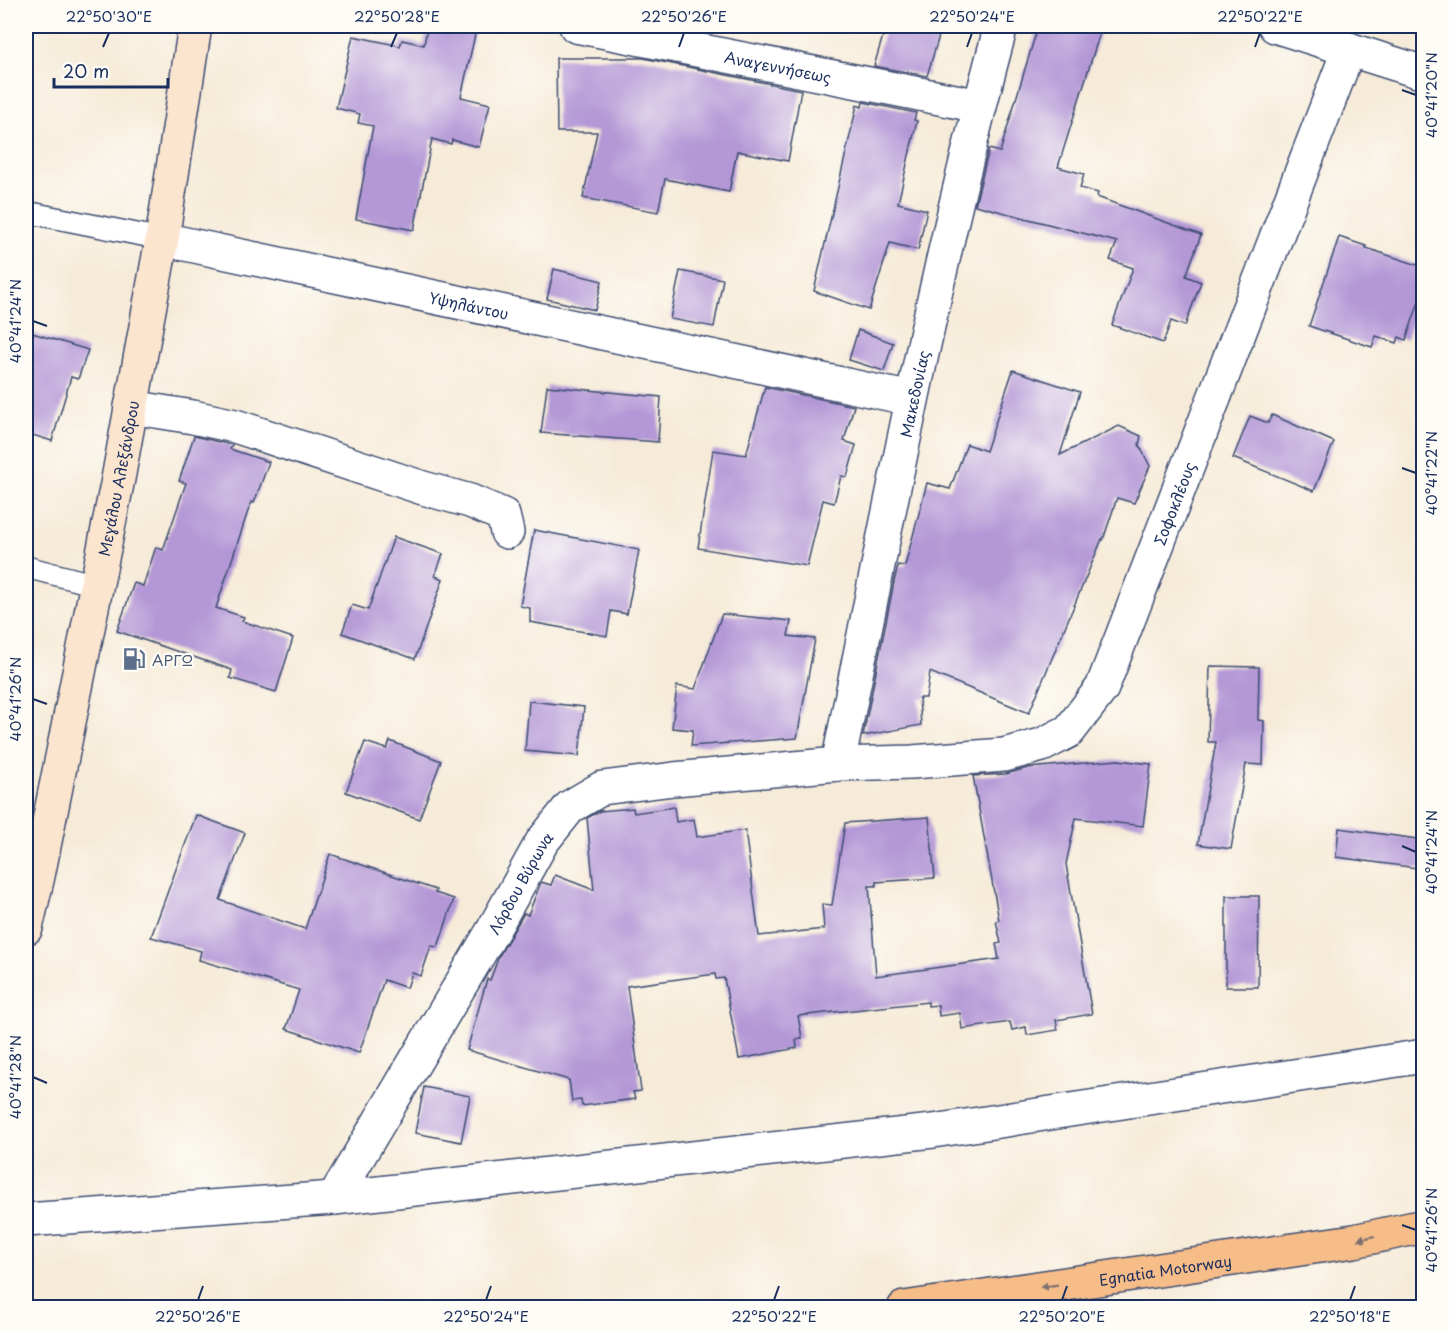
<svg xmlns="http://www.w3.org/2000/svg" width="1449" height="1333" font-family="'Playpen Sans',sans-serif">
  <style>
    .building { fill: #b397d6 }
    .lines { fill: none; stroke-linecap: round; stroke-linejoin: round }
    .lane-casing { stroke: #3c4b70; stroke-width: 24 }
    .street-casing { stroke: #3c4b70; stroke-width: 36 }
    .secondary-casing { stroke: #3c4b70; stroke-width: 36 }
    .highway-casing { stroke: #3c4b70; stroke-width: 36 }
    .lane { stroke: #fff; stroke-width: 21 }
    .street { stroke: #fff; stroke-width: 33 }
    .secondary { stroke: #fce5cf; stroke-width: 33 }
    .highway { stroke: #f7bd88; stroke-width: 33 }
    .oneway { fill: #7e6f71 }
    .ticks { fill: none; stroke: #1b2f5e; stroke-width: 2 }
    .labels { text-anchor: middle; dominant-baseline: central; stroke-width: 4.5; stroke-linejoin: round; paint-order: stroke }
    .street-label { font-size: 15px; fill: #1b2f5e; stroke: #fdfcf7 }
    .service-label { font-size: 15px; fill: #4e5e75; stroke: #fdfcf7; text-anchor: start }
    .neatline { fill: none; stroke: #1b2f5e; stroke-width: 2 }
    .ticks-label { font-size: 15px; text-anchor: middle; fill: #1b2f5e }
  </style>
  <rect width="100%" height="100%" fill="#fdfcf7"/>
  <filter id="ink" filterUnits="userSpaceOnUse"><feTurbulence type="fractalNoise" baseFrequency=".0167" numOctaves="2"/><feDisplacementMap in="SourceGraphic" scale="12" xChannelSelector="R" yChannelSelector="G"/><feConvolveMatrix kernelMatrix="1 2 1 2 8 2 1 2 1" color-interpolation-filters="sRGB"/></filter>
  <filter id="wash" filterUnits="userSpaceOnUse"><feTurbulence type="fractalNoise" baseFrequency=".008" numOctaves="4" result="noise"/><feDisplacementMap in="SourceGraphic" scale="24" xChannelSelector="R" yChannelSelector="G"/><feGaussianBlur stdDeviation="1.35" result="paint"/><feColorMatrix in="noise" values="0 0 0 0 0 0 0 0 0 0 0 0 0 0 0 0 0 1.4 0 .05"/><feComposite in="paint" operator="in"/></filter>
  <g filter="url(#wash)">
    <rect width="100%" height="100%" fill="#f6ebd8"/>
    <g id="blocks">
      <!-- building -->
      <g class="building">
        <path d="M 448,26 L 455,26 L 476,30 L 461,97 L 490,104 L 479,147 L 452,140 L 451,144 L 432,139 L 414,230 L 356,219 L 373,126 L 358,123 L 360,114 L 336,108 L 353,36 L 400,46 L 402,40 L 424,45 L 427,29 L 446,34 Z"/>
        <path d="M 886,26 L 942,26 L 927,76 L 874,66 Z"/>
        <path d="M 1038,26 L 1102,26 L 1058,167 L 1084,174 L 1080,188 L 1098,193 L 1097,197 L 1201,235 L 1186,276 L 1201,282 L 1185,326 L 1171,321 L 1163,343 L 1112,325 L 1133,268 L 1110,260 L 1117,242 L 975,205 L 989,149 L 1000,152 Z"/>
        <path d="M 556,58 L 643,58 L 801,90 L 788,161 L 737,151 L 729,192 L 665,179 L 658,212 L 583,198 L 597,132 L 557,132 Z"/>
        <path d="M 863,102 L 916,113 L 914,120 L 917,121 L 898,203 L 927,210 L 918,250 L 890,243 L 869,310 L 814,291 L 857,105 L 862,107 Z"/>
        <path d="M 1339,237 L 1366,246 L 1366,248 L 1424,267 L 1424,287 L 1406,340 L 1399,337 L 1397,343 L 1376,336 L 1372,347 L 1309,326 Z"/>
        <path d="M 554,269 L 602,281 L 595,310 L 547,299 Z"/>
        <path d="M 680,271 L 723,279 L 714,327 L 670,319 Z"/>
        <path d="M 858,330 L 893,343 L 884,371 L 849,360 Z"/>
        <path d="M 26,331 L 88,350 L 78,379 L 71,377 L 52,441 L 26,433 Z"/>
        <path d="M 1013,370 L 1080,392 L 1060,455 L 1119,426 L 1141,436 L 1139,445 L 1150,466 L 1134,503 L 1117,498 L 1103,540 L 1102,539 L 1029,713 L 930,672 L 926,698 L 919,698 L 921,725 L 863,736 L 894,582 L 898,565 L 905,566 L 927,483 L 950,489 L 967,444 L 986,451 Z"/>
        <path d="M 547,386 L 661,397 L 658,442 L 541,433 Z"/>
        <path d="M 765,387 L 854,406 L 844,441 L 856,445 L 847,477 L 841,476 L 834,503 L 823,500 L 807,566 L 698,548 L 713,450 L 746,455 Z"/>
        <path d="M 1272,415 L 1334,442 L 1314,491 L 1233,458 L 1250,416 L 1268,423 Z"/>
        <path d="M 194,436 L 232,445 L 230,449 L 269,462 L 254,503 L 251,502 L 216,608 L 244,617 L 242,621 L 293,638 L 276,692 L 230,678 L 232,670 L 117,631 L 134,583 L 143,586 L 156,547 L 163,550 L 186,483 L 179,481 Z"/>
        <path d="M 534,530 L 639,550 L 627,614 L 611,611 L 607,636 L 530,622 L 530,608 L 520,606 Z"/>
        <path d="M 394,537 L 443,554 L 435,576 L 443,579 L 415,659 L 342,633 L 352,605 L 368,610 Z"/>
        <path d="M 722,614 L 791,621 L 788,636 L 815,639 L 797,738 L 691,746 L 693,730 L 672,728 L 677,686 L 695,689 Z"/>
        <path d="M 1210,666 L 1259,667 L 1258,720 L 1264,721 L 1263,765 L 1246,764 L 1231,849 L 1198,844 L 1216,742 L 1208,742 Z"/>
        <path d="M 529,701 L 584,707 L 579,756 L 525,751 Z"/>
        <path d="M 390,741 L 441,761 L 419,819 L 346,792 L 365,742 L 387,749 Z"/>
        <path d="M 1118,760 L 1151,764 L 1143,826 L 1076,818 L 1066,864 L 1092,1014 L 1056,1020 L 1058,1030 L 1027,1035 L 1026,1027 L 1012,1030 L 1010,1022 L 962,1029 L 960,1013 L 939,1016 L 938,1005 L 928,1006 L 928,1002 L 798,1016 L 802,1038 L 796,1039 L 797,1048 L 739,1059 L 724,978 L 716,979 L 715,974 L 627,986 L 641,1091 L 633,1092 L 635,1099 L 582,1106 L 581,1100 L 572,1101 L 569,1080 L 467,1050 L 487,979 L 490,980 L 499,956 L 524,913 L 528,915 L 541,882 L 551,885 L 555,875 L 594,890 L 587,818 L 600,811 L 633,808 L 634,813 L 674,807 L 676,822 L 694,819 L 697,837 L 745,830 L 759,936 L 824,929 L 822,904 L 832,905 L 845,823 L 929,817 L 935,878 L 876,882 L 876,886 L 869,886 L 876,976 L 999,959 L 996,944 L 1001,943 L 996,921 L 999,920 L 973,776 L 1006,774 L 1028,768 Z"/>
        <path d="M 196,815 L 245,833 L 220,900 L 305,929 L 330,854 L 436,890 L 435,893 L 454,899 L 438,947 L 431,946 L 421,976 L 412,973 L 407,988 L 384,980 L 359,1053 L 286,1029 L 299,990 L 199,960 L 201,951 L 151,937 Z"/>
        <path d="M 1339,828 L 1424,840 L 1424,869 L 1336,857 Z"/>
        <path d="M 1226,896 L 1259,896 L 1258,987 L 1226,987 Z"/>
        <path d="M 424,1087 L 470,1096 L 461,1142 L 415,1133 Z"/>
      </g>
    </g>
  </g>
  <g filter="url(#ink)">
    <use href="#blocks" fill-opacity="0" stroke="#3c4b70" stroke-width="1.5"/>
    <g class="lines">
      <!-- lane casing -->
      <g class="lane-casing">
        <g id="lane">
          <path d="M 26,212 L 162,239"/>
          <path d="M 26,567 L 96,585"/>
        </g>
      </g>
      <!-- street casing -->
      <g class="street-casing">
        <g id="street">
          <path id="s1" d="M 576,26 L 980,106"/>
          <path d="M 1275,26 L 1424,73"/>
          <path id="s2" d="M 162,239 L 912,399"/>
          <path d="M 131,407 L 193,417 L 235,426 L 423,488 L 470,501 L 503,515 L 507,532"/>
          <path id="s3" d="M 838,764 C 888,517 935,269 1001,26"/>
          <path id="s4" d="M 334,1198 L 492,932 L 542,842 L 570,807 L 602,788 L 674,779 L 838,764 L 912,762 L 1004,755 L 1042,745 L 1069,731 L 1102,688 L 1349,49"/>
          <path d="M 26,1220 L 334,1198 L 933,1131 L 1424,1056"/>
        </g>
      </g>
      <!-- secondary casing -->
      <g class="secondary-casing">
        <g id="secondary">
          <path id="s5" d="M 26,928 L 38,876 L 118,479 L 162,239 L 195,26"/>
        </g>
      </g>
      <!-- highway casing -->
      <g class="highway-casing">
        <g id="highway">
          <path id="s6" d="M 904,1308 L 1354,1241 L 1424,1226"/>
        </g>
      </g>
      <!-- lane -->
      <use href="#lane" class="lane"/>
      <!-- street -->
      <use href="#street" class="street"/>
      <!-- secondary -->
      <use href="#secondary" class="secondary"/>
      <!-- highway -->
      <use href="#highway" class="highway"/>
    </g>
    <!-- one-way arrows -->
    <defs><path id="oneway-solid" d="M-6-.8H1V-3.2L6.5 0L1 3.2V.8H-6Z" transform="scale(1.5)"/></defs>
    <g class="oneway">
      <use href="#oneway-solid" transform="translate(1366 1238) rotate(168)"/>
      <use href="#oneway-solid" transform="translate(1049 1286) rotate(172)"/>
    </g>
  </g>
  <!-- ticks -->
  <path class="ticks" d="M 103,47 L 109,33M 391,47 L 397,33M 679,47 L 684,33M 967,47 L 972,33M 1255,47 L 1260,33M 1402,90 L 1416,95M 33,321 L 47,326M 1402,468 L 1416,473M 33,699 L 47,704M 1402,846 L 1416,852M 33,1077 L 47,1083M 1402,1225 L 1416,1230M 198,1300 L 203,1286M 486,1300 L 491,1286M 774,1300 L 779,1286M 1062,1300 L 1067,1286M 1350,1300 L 1355,1286"/>
  <!-- icons -->
  <defs>
    <g id="fuel-bare" transform="scale(1.8)"><path d="M-5.5-6h7V0h2V4h1.3V-2.5L3-4.5l.8-.8L6-3V5H2.5V1h-1V6h-7ZM-4.2-4.7v3.2H.2V-4.7Z" fill="#5c6f8a" stroke="#fdfcf7" stroke-width="2.5" paint-order="stroke"/></g>
  </defs>
  <g fill-rule="evenodd">
    <use href="#fuel-bare" x="134" y="659"/>
  </g>
  <g class="labels">
    <!-- street labels -->
    <g class="street-label">
      <text stroke="none"><textPath href="#s1" startOffset="206">Αναγεννήσεως</textPath></text>
      <text stroke="none"><textPath href="#s2" startOffset="314">Υψηλάντου</textPath></text>
      <text stroke="none"><textPath href="#s3" startOffset="378">Μακεδονίας</textPath></text>
      <text stroke="none"><textPath href="#s5" startOffset="459">Μεγάλου Αλεξάνδρου</textPath></text>
      <text stroke="none"><textPath href="#s4" startOffset="1220">Σοφοκλέους</textPath></text>
      <text stroke="none"><textPath href="#s4" startOffset="366">Λόρδου Βύρωνα</textPath></text>
      <text stroke="none"><textPath href="#s6" startOffset="264">Egnatia Motorway</textPath></text>
    </g>
    <!-- service labels -->
    <g class="service-label">
      <text x="152" y="659">ΑΡΓΩ</text>
    </g>
  </g>
  <!-- margin -->
  <rect width="1449" height="1333" fill="none" stroke="#fdfcf7" stroke-width="66"/>
  <!-- scale -->
  <path d="M54 78v9h114v-9" fill="none" stroke="#1b2f5e" stroke-width="3"/>
  <text x="63" y="78" font-size="18" fill="#1b2f5e" stroke="#fdfcf7" stroke-width="4.5" paint-order="stroke">20 m</text>
  <rect x="33" y="33" width="1383" height="1267" class="neatline"/>
  <g class="ticks-label">
    <text x="109" y="22">22°50'30"E</text>
    <text x="397" y="22">22°50'28"E</text>
    <text x="684" y="22">22°50'26"E</text>
    <text x="972" y="22">22°50'24"E</text>
    <text x="1260" y="22">22°50'22"E</text>
    <text transform="translate(1432 95) rotate(-90)" y="5">40°41'20"N</text>
    <text transform="translate(16 321) rotate(-90)" y="5">40°41'24"N</text>
    <text transform="translate(1432 473) rotate(-90)" y="5">40°41'22"N</text>
    <text transform="translate(16 699) rotate(-90)" y="5">40°41'26"N</text>
    <text transform="translate(1432 852) rotate(-90)" y="5">40°41'24"N</text>
    <text transform="translate(16 1077) rotate(-90)" y="5">40°41'28"N</text>
    <text transform="translate(1432 1230) rotate(-90)" y="5">40°41'26"N</text>
    <text x="198" y="1322">22°50'26"E</text>
    <text x="486" y="1322">22°50'24"E</text>
    <text x="774" y="1322">22°50'22"E</text>
    <text x="1062" y="1322">22°50'20"E</text>
    <text x="1350" y="1322">22°50'18"E</text>
  </g>
</svg>
